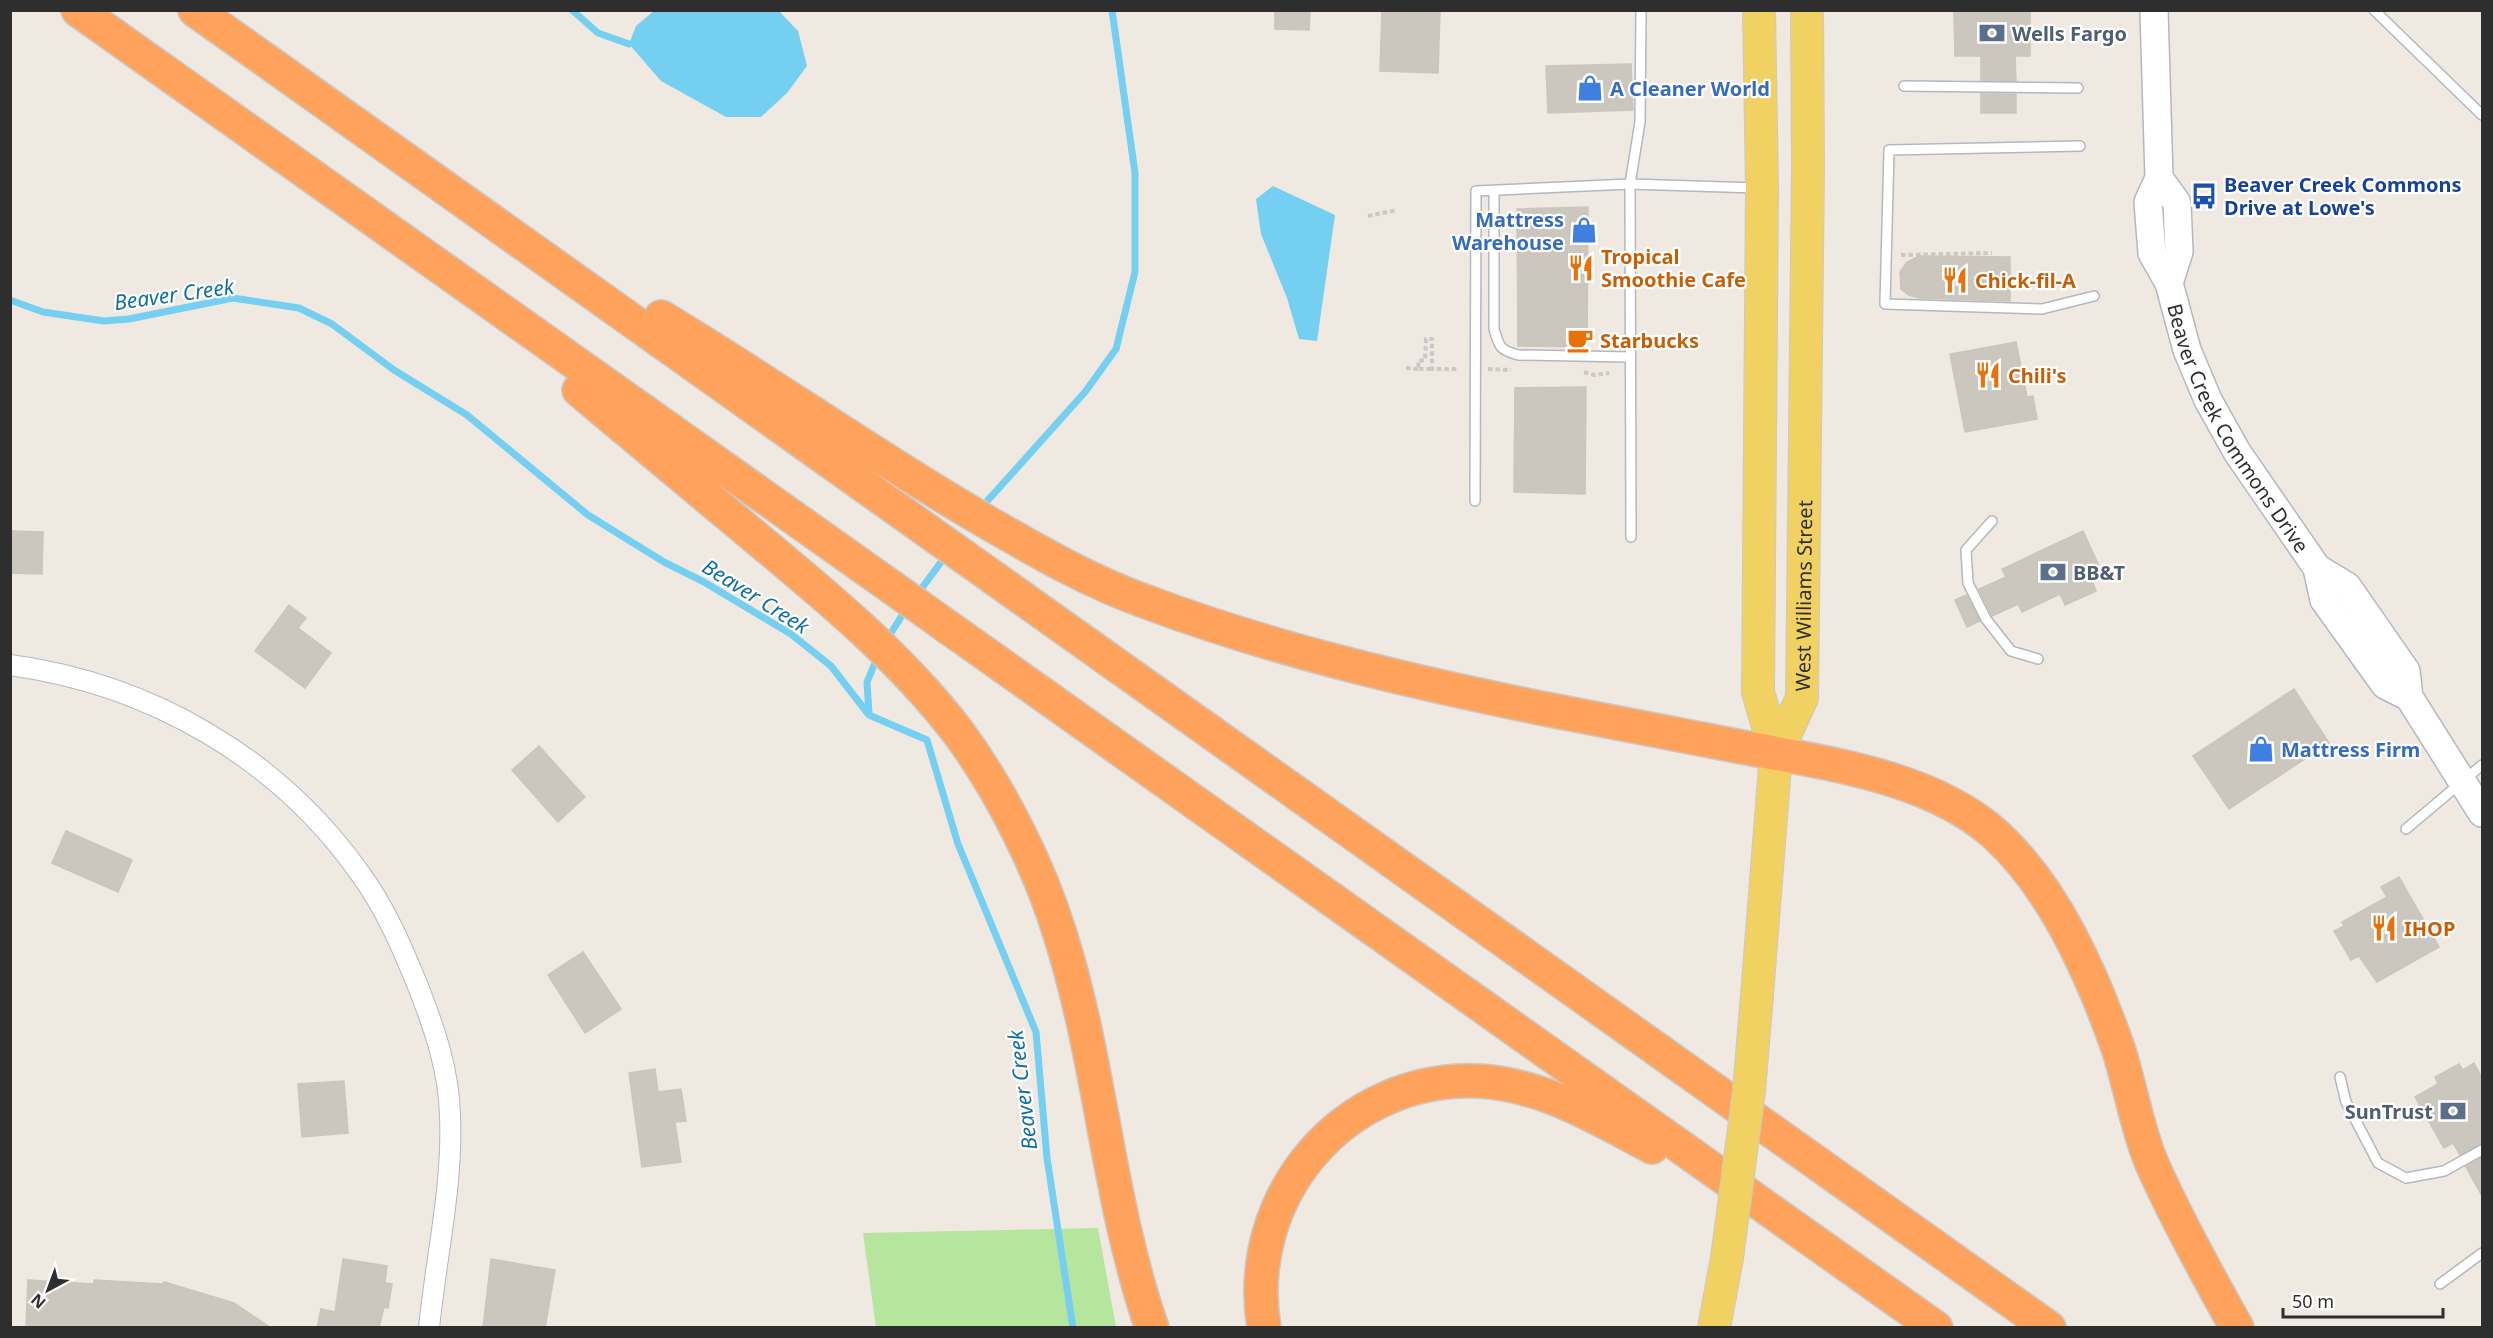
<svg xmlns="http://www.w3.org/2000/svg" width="2493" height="1338" font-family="'Noto Sans',sans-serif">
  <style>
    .green { fill: #b6e59e }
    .water { fill: #75cff0 }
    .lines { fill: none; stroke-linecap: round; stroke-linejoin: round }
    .stream { stroke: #75cff0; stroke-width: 7 }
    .building { fill: #cbc7bf; stroke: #cbc5ba; stroke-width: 1.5 }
    .lane-casing { stroke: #b4b7c1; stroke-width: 12 }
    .street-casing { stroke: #b4b7c1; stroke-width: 22 }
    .secondary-casing { stroke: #b4b7c1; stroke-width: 30 }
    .primary-casing { stroke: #c9c9c9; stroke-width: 34 }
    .highway-casing { stroke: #c9c9c9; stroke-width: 36 }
    .path { stroke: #c9c9c9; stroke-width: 4; stroke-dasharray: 4.5 3; stroke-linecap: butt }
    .lane { stroke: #fff; stroke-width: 9 }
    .street { stroke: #fff; stroke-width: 20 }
    .secondary { stroke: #fff; stroke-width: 27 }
    .primary { stroke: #f2d163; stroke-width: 32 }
    .highway { stroke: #ffa35c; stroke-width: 33 }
    .primary-bridge-casing { stroke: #c9c9c9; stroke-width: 34; stroke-linecap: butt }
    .primary-bridge { stroke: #f2d163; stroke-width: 32 }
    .labels { text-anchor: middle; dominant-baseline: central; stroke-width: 4.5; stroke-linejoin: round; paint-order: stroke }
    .service-label { font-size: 20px; font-weight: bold; fill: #4e5e75; stroke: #fff; text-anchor: start }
    .shop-label { font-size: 20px; font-weight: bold; fill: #366cbe; stroke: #fff; text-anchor: start }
    .transit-label { font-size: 20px; font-weight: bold; fill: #164399; stroke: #fff; text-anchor: start }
    .food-label { font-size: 20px; font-weight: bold; fill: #c56008; stroke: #fff; text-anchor: start }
    .street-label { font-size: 20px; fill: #2e2e2e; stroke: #fff }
    .water-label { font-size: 21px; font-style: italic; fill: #0d6fa3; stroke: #fff }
  </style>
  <rect width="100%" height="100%" fill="#efe9e1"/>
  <!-- green -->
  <path class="green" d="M 1098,1228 L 1116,1327 L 876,1327 L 863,1233 Z"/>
  <!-- water -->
  <g class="water">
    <path d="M 655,10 L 779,11 L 798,31 L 807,66 L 787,93 L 761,117 L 726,117 L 661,81 L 629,44 L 636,26 Z"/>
    <path d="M 1273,186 L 1335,215 L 1317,341 L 1299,339 L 1287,298 L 1261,234 L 1256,199 Z"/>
  </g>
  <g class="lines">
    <!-- stream -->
    <g class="stream">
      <path d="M 572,10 L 598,33 L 629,44"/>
      <path d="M 10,300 L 43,312 L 104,321 L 129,319 L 233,298 L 299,308 L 332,324 L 394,370 L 467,415 L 588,515 L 664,562 L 704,582 L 791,634 L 831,666 L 869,715 L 927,740 L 958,844 L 1036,1032 L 1047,1158 L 1073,1328"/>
      <path d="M 980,509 L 1085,392 L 1116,349 L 1135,272 L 1135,173 L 1112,10"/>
      <path d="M 916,596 L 947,554"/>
      <path d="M 886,641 L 906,609"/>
      <path d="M 869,714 L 867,682 L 878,656"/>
    </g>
  </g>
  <!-- building -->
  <g class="building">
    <path d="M 1275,10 L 1310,10 L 1309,30 L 1275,29 Z"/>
    <path d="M 1382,10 L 1440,10 L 1438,73 L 1380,71 Z"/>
    <path d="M 1954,10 L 2030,10 L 2030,56 L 2015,56 L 2016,81 L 1981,80 L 1981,56 L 1955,56 Z"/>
    <path d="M 1631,64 L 1633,110 L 1548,113 L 1546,66 Z"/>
    <rect x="1981" y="94" width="35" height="19"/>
    <path d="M 1588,207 L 1587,347 L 1518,346 L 1517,209 Z"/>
    <path d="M 1919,256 L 2010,257 L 2010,301 L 1919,298 L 1909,295 L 1901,289 L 1900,272 L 1907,262 Z"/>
    <path d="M 2016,342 L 2027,397 L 2033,396 L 2037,419 L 1965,432 L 1950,354 Z"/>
    <path d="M 1586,387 L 1585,494 L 1514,492 L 1515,388 Z"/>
    <path d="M 10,531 L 43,532 L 42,574 L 10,573 Z"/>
    <path d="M 2083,531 L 2103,575 L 2092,580 L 2096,591 L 2065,605 L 2060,594 L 2022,612 L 2018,604 L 1992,616 L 1979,589 L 2006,577 L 2002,569 Z"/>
    <path d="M 1966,595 L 1980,621 L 1967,627 L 1955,600 Z"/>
    <path d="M 289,605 L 306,618 L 298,628 L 331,653 L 305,688 L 255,651 Z"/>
    <path d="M 2294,689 L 2329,743 L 2229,809 L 2193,756 Z"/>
    <path d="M 539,746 L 585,797 L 558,822 L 512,770 Z"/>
    <path d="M 66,831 L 132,860 L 118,892 L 52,863 Z"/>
    <path d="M 2399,877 L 2439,947 L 2377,982 L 2359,956 L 2351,960 L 2334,931 L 2344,926 L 2342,922 L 2387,897 L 2381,887 Z"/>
    <path d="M 583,952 L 621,1009 L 585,1033 L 548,975 Z"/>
    <path d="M 2474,1063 L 2482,1078 L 2482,1143 L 2460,1155 L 2453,1143 L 2444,1148 L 2415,1097 L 2438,1084 L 2435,1077 L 2459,1064 L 2463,1070 Z"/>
    <path d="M 655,1069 L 658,1092 L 681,1089 L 686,1121 L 675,1122 L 681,1162 L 642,1167 L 629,1073 Z"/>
    <path d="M 344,1081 L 348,1133 L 302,1137 L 298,1084 Z"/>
    <path d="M 2482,1157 L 2482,1196 L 2466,1167 Z"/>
    <path d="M 343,1259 L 387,1266 L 385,1283 L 392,1284 L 388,1308 L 384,1307 L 379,1328 L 317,1328 L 321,1309 L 335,1312 Z"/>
    <path d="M 491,1259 L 555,1270 L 545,1328 L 483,1328 Z"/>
    <path d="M 28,1280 L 94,1284 L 94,1280 L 163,1284 L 164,1282 L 234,1303 L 271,1328 L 26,1328 Z"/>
  </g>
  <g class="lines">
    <!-- lane casing -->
    <g class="lane-casing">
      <g id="lane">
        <path d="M 2374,10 L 2482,115"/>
        <path d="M 1904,86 L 2078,88"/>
        <path d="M 2080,146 L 1889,150 L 1885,304 L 2042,309 L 2094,296"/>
        <path d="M 1494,191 L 1494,329 C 1499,347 1500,350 1518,355 L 1630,357"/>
        <path d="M 1475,501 L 1476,191 L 1630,184 L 1640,122 L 1641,10"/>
        <path d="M 1992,521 L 1966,550 L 1968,583 L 1986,619 L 2011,651 L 2038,659"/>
        <path d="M 1631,537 L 1630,184 L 1757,188"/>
        <path d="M 2406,829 L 2482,765"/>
        <path d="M 2340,1077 L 2346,1102 L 2378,1163 L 2406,1178 L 2444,1171 L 2482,1150"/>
        <path d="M 2440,1284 L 2482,1253"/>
      </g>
    </g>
    <!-- street casing -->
    <g class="street-casing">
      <path id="street" d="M 10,665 C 150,684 277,757 359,872 C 385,907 403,949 419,989 C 435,1030 449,1071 450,1116 C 453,1186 436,1257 429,1328"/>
    </g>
    <!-- secondary casing -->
    <g class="secondary-casing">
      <g id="secondary">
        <path id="s1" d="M 2154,10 L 2159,178 L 2148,202 L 2152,253 L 2169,283 L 2187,350 L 2208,400 L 2237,452 L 2317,568 L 2324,600 L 2385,685 L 2409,697"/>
        <path d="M 2159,178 L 2177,203 L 2179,252 L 2169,283"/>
        <path d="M 2317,568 L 2347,586 L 2406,671 L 2409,697 L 2482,813"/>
      </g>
    </g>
    <!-- primary casing -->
    <g class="primary-casing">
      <g id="primary">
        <path id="s2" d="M 1776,754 L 1802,698 L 1808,167 L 1807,10"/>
        <path d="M 1757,995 L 1776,754 L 1758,692 L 1762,188 L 1759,10"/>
        <path d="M 1714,1328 L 1727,1258"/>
      </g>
    </g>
    <!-- highway casing -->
    <g class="highway-casing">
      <g id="highway">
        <path d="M 78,10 L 1936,1328"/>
        <path d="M 195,10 L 2049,1328"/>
        <path d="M 661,317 C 771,383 875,457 985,521 C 1037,551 1090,582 1147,602 C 1272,649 1404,680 1535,707 C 1604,721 1673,734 1742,747 C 1825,763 1931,776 1996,835 C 2055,889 2093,976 2119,1051 C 2129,1083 2135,1116 2146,1148 C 2151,1164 2159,1179 2166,1194 C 2188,1240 2212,1283 2237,1328"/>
        <path d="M 579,390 C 640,441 700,491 760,541 C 831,600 902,659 958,732 C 1000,789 1038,864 1059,931 C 1101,1061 1107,1198 1152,1328"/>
        <path d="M 1264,1328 C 1242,1196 1344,1076 1478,1081 C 1542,1084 1597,1118 1652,1147"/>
      </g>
    </g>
    <!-- path -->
    <g class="path">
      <path d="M 1368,216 L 1397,210"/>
      <path d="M 1901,255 L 1992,253"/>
      <path d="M 1406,368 L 1419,369 L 1418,361 L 1425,360 L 1426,339 L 1432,339 L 1432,369 L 1459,369"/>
      <path d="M 1419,369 L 1432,369"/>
      <path d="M 1488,369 L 1511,370"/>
      <path d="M 1584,372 L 1594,375 L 1609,373"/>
    </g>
    <!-- lane -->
    <use href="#lane" class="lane"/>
    <!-- street -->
    <use href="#street" class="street"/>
    <!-- secondary -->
    <use href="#secondary" class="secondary"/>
    <!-- primary -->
    <use href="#primary" class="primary"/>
    <!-- highway -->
    <use href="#highway" class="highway"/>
    <!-- primary-bridge casing -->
    <g class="primary-bridge-casing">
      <path id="primary-bridge" d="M 1727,1258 L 1749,1091 L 1757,995"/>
    </g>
    <!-- primary-bridge -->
    <use href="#primary-bridge" class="primary-bridge"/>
  </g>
  <!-- icons -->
  <defs>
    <g id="bank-bare" transform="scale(2.07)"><path d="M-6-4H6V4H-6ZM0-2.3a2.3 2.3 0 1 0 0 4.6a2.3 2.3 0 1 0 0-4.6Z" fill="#5c6f8a" stroke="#fff" stroke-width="2.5" paint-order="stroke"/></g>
    <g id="shop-bare" transform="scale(2.07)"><path d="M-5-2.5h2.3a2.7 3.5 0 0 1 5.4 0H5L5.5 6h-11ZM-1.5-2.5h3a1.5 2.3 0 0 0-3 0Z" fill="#3f7fe0" stroke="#fff" stroke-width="2.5" paint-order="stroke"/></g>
    <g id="bus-bare" transform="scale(2.07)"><path d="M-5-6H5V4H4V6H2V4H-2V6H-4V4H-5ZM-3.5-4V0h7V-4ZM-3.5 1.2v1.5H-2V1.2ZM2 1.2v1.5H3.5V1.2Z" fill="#1a4fb4" stroke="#fff" stroke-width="2.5" paint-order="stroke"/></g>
    <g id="restaurant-bare" transform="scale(2.07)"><path d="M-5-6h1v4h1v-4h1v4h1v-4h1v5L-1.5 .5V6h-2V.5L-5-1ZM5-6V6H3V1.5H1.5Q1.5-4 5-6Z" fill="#e8710a" stroke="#fff" stroke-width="2.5" paint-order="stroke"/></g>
    <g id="cafe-bare" transform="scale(2.07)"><path d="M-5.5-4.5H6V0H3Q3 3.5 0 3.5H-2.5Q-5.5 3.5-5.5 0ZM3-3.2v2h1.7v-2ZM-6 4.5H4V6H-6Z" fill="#e8710a" stroke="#fff" stroke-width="2.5" paint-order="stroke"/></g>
  </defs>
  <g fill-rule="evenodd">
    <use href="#bank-bare" x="1992" y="33"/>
    <use href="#shop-bare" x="1590" y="88"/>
    <use href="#bus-bare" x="2204" y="196"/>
    <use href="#shop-bare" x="1584" y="230"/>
    <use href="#restaurant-bare" x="1581" y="268"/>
    <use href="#restaurant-bare" x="1955" y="280"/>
    <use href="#cafe-bare" x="1580" y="340"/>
    <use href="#restaurant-bare" x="1988" y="375"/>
    <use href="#bank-bare" x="2053" y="572"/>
    <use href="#shop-bare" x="2261" y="749"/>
    <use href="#restaurant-bare" x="2384" y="928"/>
    <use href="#bank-bare" x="2453" y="1111"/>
  </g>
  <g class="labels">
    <!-- service labels -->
    <g class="service-label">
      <text x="2012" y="33">Wells Fargo</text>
      <text x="2073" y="572">BB&amp;T</text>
      <text x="2433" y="1111" text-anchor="end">SunTrust</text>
    </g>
    <!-- shop labels -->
    <g class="shop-label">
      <text x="1610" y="88">A Cleaner World</text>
      <text x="1564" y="219" text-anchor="end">Mattress<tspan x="1564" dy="23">Warehouse</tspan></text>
      <text x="2281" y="749">Mattress Firm</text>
    </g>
    <!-- transit labels -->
    <g class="transit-label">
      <text x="2224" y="184">Beaver Creek Commons<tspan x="2224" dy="23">Drive at Lowe's</tspan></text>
    </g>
    <!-- food labels -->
    <g class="food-label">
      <text x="1601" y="256">Tropical<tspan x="1601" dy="23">Smoothie Cafe</tspan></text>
      <text x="1975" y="280">Chick-fil-A</text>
      <text x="1600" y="340">Starbucks</text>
      <text x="2008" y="375">Chili's</text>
      <text x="2404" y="928">IHOP</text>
    </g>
    <!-- street labels -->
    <g class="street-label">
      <text stroke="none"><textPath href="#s1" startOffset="442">Beaver Creek Commons Drive</textPath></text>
      <text stroke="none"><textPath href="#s2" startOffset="164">West Williams Street</textPath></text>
    </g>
    <!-- water labels -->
    <g class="water-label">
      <text transform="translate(174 294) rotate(-8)">Beaver Creek</text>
      <text transform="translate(756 596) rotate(32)">Beaver Creek</text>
      <text transform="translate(1022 1090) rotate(-97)">Beaver Creek</text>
    </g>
  </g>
  <!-- border -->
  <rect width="2493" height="1338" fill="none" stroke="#2e2e2e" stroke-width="24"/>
  <!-- north arrow -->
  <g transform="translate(48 1290) rotate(221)" stroke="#ffffff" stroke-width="4.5" paint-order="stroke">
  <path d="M0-4.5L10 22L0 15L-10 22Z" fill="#2e2e2e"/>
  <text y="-9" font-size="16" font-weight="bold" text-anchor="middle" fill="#2e2e2e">N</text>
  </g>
  <!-- scale -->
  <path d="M2283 1308v9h160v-9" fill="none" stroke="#2e2e2e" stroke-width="3"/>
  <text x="2292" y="1308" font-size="18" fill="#2e2e2e" stroke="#ffffff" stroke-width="4.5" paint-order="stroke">50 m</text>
</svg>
